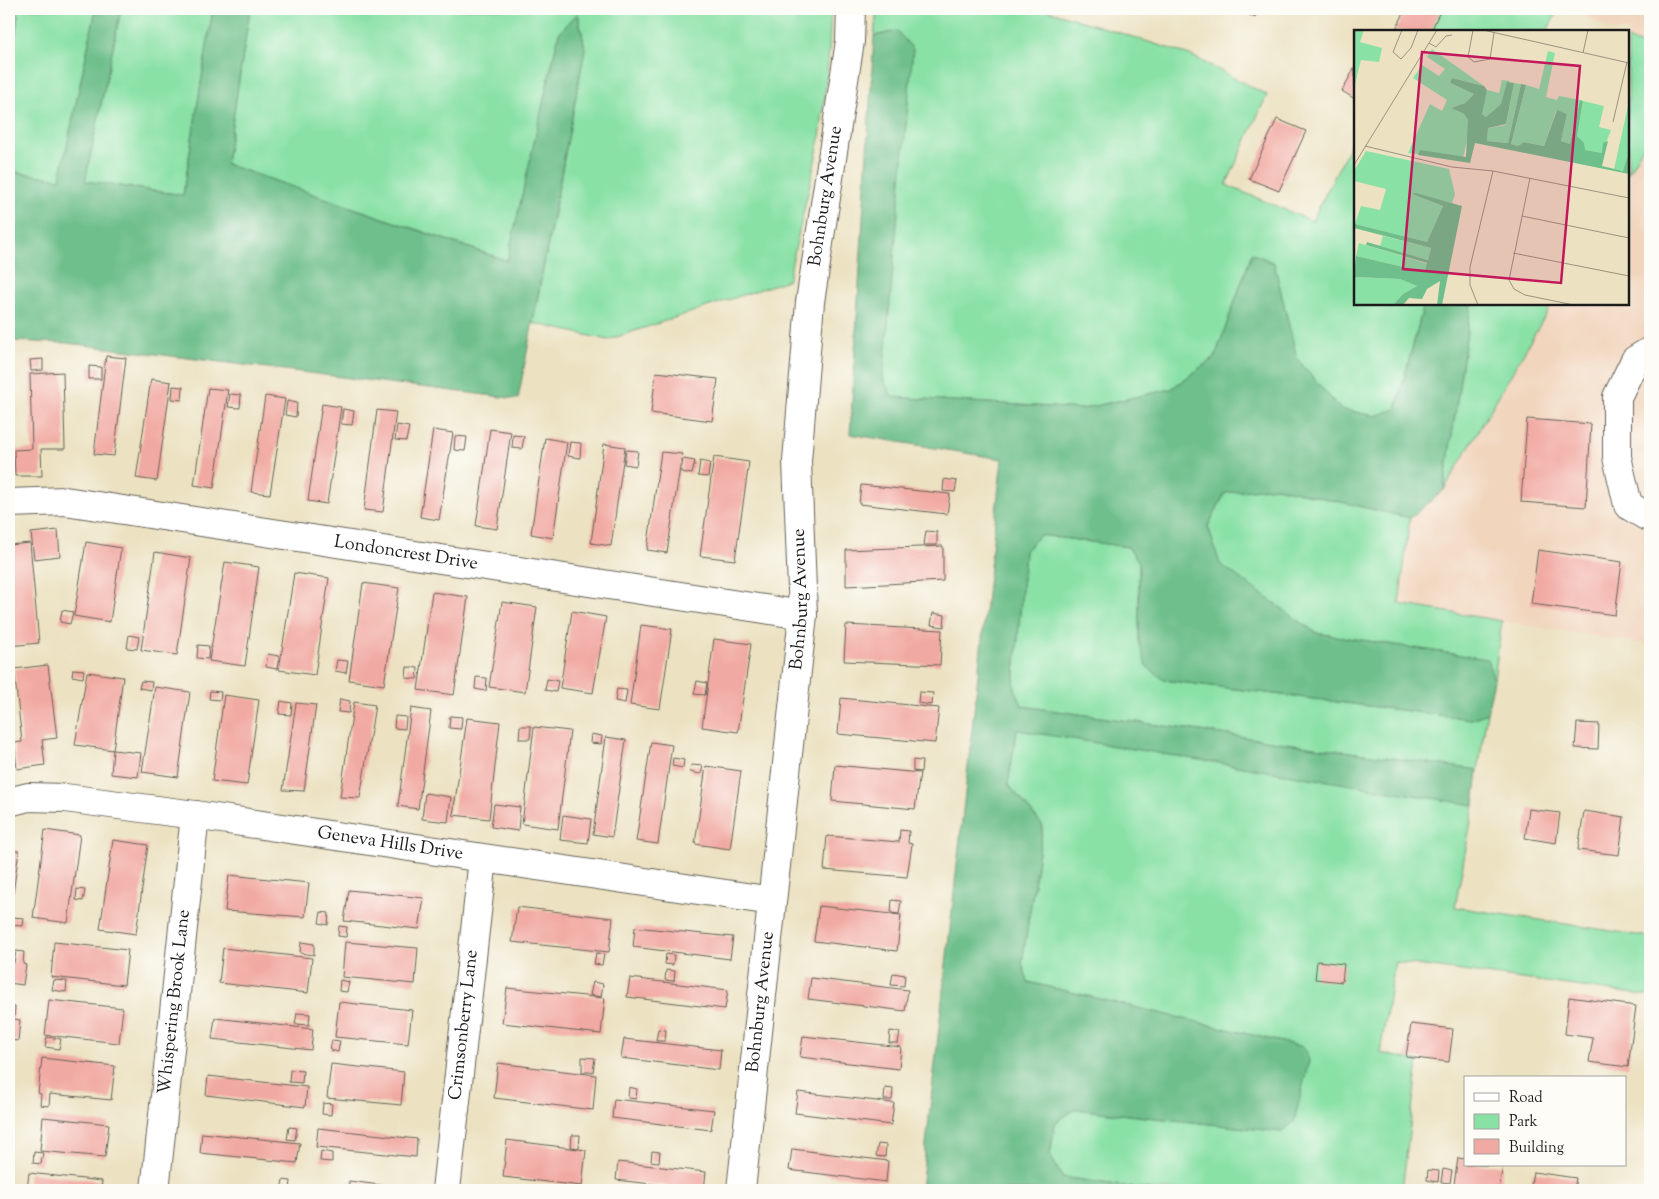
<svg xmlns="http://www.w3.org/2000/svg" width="1659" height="1199" font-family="'Sorts Mill Goudy',serif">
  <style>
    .built { fill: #f1d5bd }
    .green { fill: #89e1a6; stroke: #527e61 }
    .forest { fill: #6ebf8b; stroke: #456e54 }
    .building { fill: #f1aaa3 }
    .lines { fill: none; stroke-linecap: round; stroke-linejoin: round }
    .minor-casing { stroke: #656156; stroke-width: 30 }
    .minor { stroke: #fff; stroke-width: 28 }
    .labels { text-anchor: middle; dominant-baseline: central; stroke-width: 4; stroke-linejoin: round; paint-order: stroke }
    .street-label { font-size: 18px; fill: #1c1c1c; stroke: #fdfcf7 }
    .inset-road { fill: none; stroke: #999380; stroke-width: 1 }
    .view { fill: #c2185b; fill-opacity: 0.15; stroke: #c2185b; stroke-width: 2.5 }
    .inset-edge { fill: none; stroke: #1c1c1c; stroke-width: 2.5 }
  </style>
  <rect width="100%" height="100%" fill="#fdfcf7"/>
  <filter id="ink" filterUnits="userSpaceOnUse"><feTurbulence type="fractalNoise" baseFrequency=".02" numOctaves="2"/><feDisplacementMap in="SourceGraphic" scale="10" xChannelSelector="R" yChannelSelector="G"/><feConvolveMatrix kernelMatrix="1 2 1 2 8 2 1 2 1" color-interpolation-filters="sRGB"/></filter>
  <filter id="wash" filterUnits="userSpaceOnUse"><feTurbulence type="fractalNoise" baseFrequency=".0096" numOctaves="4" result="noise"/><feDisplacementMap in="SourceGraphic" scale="20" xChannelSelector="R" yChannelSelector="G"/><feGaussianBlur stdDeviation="1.12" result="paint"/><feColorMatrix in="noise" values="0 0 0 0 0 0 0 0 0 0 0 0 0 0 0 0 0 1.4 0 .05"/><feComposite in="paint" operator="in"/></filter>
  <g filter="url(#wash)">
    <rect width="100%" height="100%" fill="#ece2c2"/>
    <!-- built -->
    <g class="built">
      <path d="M 1572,9 L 1650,9 L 1650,49 L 1628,39 L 1628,31 L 1613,31 Z"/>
      <path d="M 1650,135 L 1650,645 L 1399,605 L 1410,518 L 1444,490 L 1552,304 L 1628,304 L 1628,173 Z"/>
    </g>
    <!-- green -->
    <g class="green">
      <path d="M 19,9 L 96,9 L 60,179 L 9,171 L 9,79 Z"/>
      <path d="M 121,9 L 213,9 L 183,195 L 85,181 Z"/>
      <path d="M 250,9 L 831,9 L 829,52 L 820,139 L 788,280 L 608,340 L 533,323 L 585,49 L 578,13 L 559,33 L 508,261 L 226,164 Z"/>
      <path d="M 877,9 L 1044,9 L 1190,55 L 1267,95 L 1226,185 L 1312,221 L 1355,135 L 1355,304 L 1424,304 L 1396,409 L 1375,416 L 1340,409 L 1297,359 L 1274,263 L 1252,253 L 1215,357 L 1171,389 L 1082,409 L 891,397 L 883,379 L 897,31 L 874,36 Z"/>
      <path d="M 1419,9 L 1559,9 L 1547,31 L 1408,31 Z"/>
      <path d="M 1628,39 L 1650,49 L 1650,135 L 1628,173 Z"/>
      <path d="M 1471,304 L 1552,304 L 1444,490 Z"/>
      <path d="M 1276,487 L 1410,518 L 1399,604 L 1502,621 L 1494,680 L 1486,659 L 1316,633 L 1219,564 L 1208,526 L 1225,493 Z"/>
      <path d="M 1040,535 L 1128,547 L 1139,562 L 1139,641 L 1164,680 L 1471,719 L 1487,713 L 1478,770 L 1022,706 L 1014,686 L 1025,551 Z"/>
      <path d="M 1017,729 L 1474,805 L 1455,907 L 1650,937 L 1650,996 L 1395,962 L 1380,1053 L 1418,1061 L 1402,1190 L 1152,1190 L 1062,1177 L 1050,1155 L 1055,1123 L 1075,1109 L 1282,1132 L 1309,1061 L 1303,1047 L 1028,982 L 1022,963 L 1043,826 L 1008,784 Z"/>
    </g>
    <!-- forest -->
    <g class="forest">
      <path d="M 9,9 L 19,9 L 9,79 Z"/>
      <path d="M 96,9 L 121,9 L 85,181 L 183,195 L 213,9 L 250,9 L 226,164 L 507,261 L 559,33 L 578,13 L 585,49 L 518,399 L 67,343 L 9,341 L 9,171 L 60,179 Z"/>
      <path d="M 897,31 L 913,49 L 883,379 L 892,397 L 1082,409 L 1171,389 L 1215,357 L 1252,253 L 1274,263 L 1297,359 L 1340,409 L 1375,416 L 1396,409 L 1424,304 L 1471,304 L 1444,490 L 1410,518 L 1276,487 L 1225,493 L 1208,526 L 1220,564 L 1316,633 L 1487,659 L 1494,680 L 1487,713 L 1471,719 L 1164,680 L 1146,666 L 1139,641 L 1139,562 L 1128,547 L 1040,535 L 1025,551 L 1014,686 L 1022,706 L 1478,770 L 1474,805 L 1017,730 L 1008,784 L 1043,826 L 1022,963 L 1028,982 L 1303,1047 L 1309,1061 L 1294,1122 L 1282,1132 L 1075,1109 L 1055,1123 L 1050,1155 L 1062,1177 L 1152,1190 L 921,1190 L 1002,459 L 850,434 L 874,36 Z"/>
    </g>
    <g id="blocks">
      <!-- building -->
      <g class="building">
        <path d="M 1235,9 L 1258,9 L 1255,17 Z"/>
        <path d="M 1406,9 L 1441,9 L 1431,31 L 1395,31 Z"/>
        <path d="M 1355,67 L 1355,99 L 1342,91 Z"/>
        <path d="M 1277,119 L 1306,131 L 1279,191 L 1249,179 Z"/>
        <path d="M 106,356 L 126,358 L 114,456 L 94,454 Z"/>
        <path d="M 43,359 L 43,370 L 31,371 L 30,360 Z"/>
        <path d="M 89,366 L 101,367 L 101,379 L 89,379 Z"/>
        <path d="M 63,372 L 65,449 L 41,449 L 42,476 L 15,476 L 14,450 L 32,449 L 30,374 Z"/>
        <path d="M 656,372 L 718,379 L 712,421 L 651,413 Z"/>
        <path d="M 151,379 L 171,382 L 157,481 L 136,478 Z"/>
        <path d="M 173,386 L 183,387 L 182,400 L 172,399 Z"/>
        <path d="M 208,388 L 228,390 L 214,488 L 194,485 Z"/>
        <path d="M 230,394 L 241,395 L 240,408 L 228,407 Z"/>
        <path d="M 265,396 L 285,399 L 270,494 L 251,492 Z"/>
        <path d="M 287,401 L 297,403 L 296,417 L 285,415 Z"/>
        <path d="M 322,404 L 341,407 L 327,504 L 308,501 Z"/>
        <path d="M 343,409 L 354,411 L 352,425 L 341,424 Z"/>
        <path d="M 377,410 L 396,412 L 383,512 L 364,510 Z"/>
        <path d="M 1649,412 L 1650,412 L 1650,432 L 1648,432 Z"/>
        <path d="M 1527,419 L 1591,424 L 1586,507 L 1521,502 Z"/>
        <path d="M 397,425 L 409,427 L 406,441 L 395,440 Z"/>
        <path d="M 490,429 L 511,432 L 497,529 L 476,526 Z"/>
        <path d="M 433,430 L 453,433 L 439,520 L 420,517 Z"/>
        <path d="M 513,435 L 524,436 L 522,449 L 512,448 Z"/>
        <path d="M 455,436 L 467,437 L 465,451 L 454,450 Z"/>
        <path d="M 545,438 L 567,442 L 553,538 L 531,534 Z"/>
        <path d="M 570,442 L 581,443 L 580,458 L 568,456 Z"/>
        <path d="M 604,444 L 625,447 L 611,546 L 591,543 Z"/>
        <path d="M 626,450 L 638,451 L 636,466 L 624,464 Z"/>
        <path d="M 661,452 L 682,454 L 667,553 L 647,550 Z"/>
        <path d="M 714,457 L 749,462 L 735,560 L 700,556 Z"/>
        <path d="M 683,459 L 695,461 L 692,474 L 681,472 Z"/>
        <path d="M 700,461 L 710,463 L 708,477 L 698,476 Z"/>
        <path d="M 944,479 L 957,481 L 955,492 L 943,491 Z"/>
        <path d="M 861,485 L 950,494 L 947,514 L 859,504 Z"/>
        <path d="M 58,530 L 60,556 L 34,559 L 31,533 Z"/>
        <path d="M 926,531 L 937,532 L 937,545 L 924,545 Z"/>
        <path d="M 86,542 L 121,548 L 110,622 L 74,616 Z"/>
        <path d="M 30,543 L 39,643 L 9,646 L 9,545 Z"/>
        <path d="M 943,546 L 943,581 L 846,586 L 846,550 Z"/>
        <path d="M 1538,550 L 1622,562 L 1615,615 L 1531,604 Z"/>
        <path d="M 155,552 L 191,558 L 177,655 L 141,650 Z"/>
        <path d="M 225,562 L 259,567 L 245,666 L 209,661 Z"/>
        <path d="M 294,573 L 329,578 L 315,675 L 279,670 Z"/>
        <path d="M 363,583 L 399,588 L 384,685 L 349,680 Z"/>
        <path d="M 432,592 L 468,597 L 454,695 L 418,690 Z"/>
        <path d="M 502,602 L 537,607 L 525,692 L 489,687 Z"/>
        <path d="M 62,610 L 73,612 L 70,624 L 60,622 Z"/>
        <path d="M 572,611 L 606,617 L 593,693 L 560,688 Z"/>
        <path d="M 933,613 L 945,615 L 944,627 L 931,625 Z"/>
        <path d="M 641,625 L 672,629 L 660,709 L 630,705 Z"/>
        <path d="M 846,625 L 942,630 L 940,665 L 844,661 Z"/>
        <path d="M 129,635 L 139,637 L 137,649 L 127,648 Z"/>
        <path d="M 714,639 L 751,644 L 738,732 L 702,727 Z"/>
        <path d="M 198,645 L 209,646 L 208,659 L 197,658 Z"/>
        <path d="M 268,654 L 279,656 L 277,669 L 266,667 Z"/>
        <path d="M 337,660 L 348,661 L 346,673 L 335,671 Z"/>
        <path d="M 48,665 L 57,738 L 42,740 L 45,765 L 17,769 L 14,743 L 22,742 L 14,669 Z"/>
        <path d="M 407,667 L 418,668 L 417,679 L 406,678 Z"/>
        <path d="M 73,669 L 84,670 L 83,678 L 72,676 Z"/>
        <path d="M 87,672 L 123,677 L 113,750 L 75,745 Z"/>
        <path d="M 476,677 L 487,678 L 486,691 L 475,689 Z"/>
        <path d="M 547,679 L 558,681 L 556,692 L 545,690 Z"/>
        <path d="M 141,681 L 152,682 L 151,690 L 139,688 Z"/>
        <path d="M 697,681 L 707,683 L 705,695 L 694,694 Z"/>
        <path d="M 155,687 L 190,692 L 178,777 L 142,772 Z"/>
        <path d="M 617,689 L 627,690 L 625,703 L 615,701 Z"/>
        <path d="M 210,691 L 221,692 L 220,700 L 209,699 Z"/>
        <path d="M 919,692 L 933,693 L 932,705 L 918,703 Z"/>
        <path d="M 224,695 L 259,700 L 247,785 L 212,781 Z"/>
        <path d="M 841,698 L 939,708 L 935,743 L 838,734 Z"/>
        <path d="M 340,699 L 350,701 L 349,713 L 338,712 Z"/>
        <path d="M 281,701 L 292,703 L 291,715 L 279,714 Z"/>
        <path d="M 354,702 L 375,705 L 360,798 L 340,797 Z"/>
        <path d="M 296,703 L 316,705 L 304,791 L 283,790 Z"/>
        <path d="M 411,708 L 431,711 L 418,809 L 398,806 Z"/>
        <path d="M 395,716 L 406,717 L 405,729 L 394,728 Z"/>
        <path d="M 450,716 L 462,717 L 461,729 L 449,728 Z"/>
        <path d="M 467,718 L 500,722 L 489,819 L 453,815 Z"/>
        <path d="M 1577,723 L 1599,724 L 1598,749 L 1575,748 Z"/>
        <path d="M 520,726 L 531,726 L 530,739 L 519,739 Z"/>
        <path d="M 534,727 L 570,731 L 558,829 L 522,824 Z"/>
        <path d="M 591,734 L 602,736 L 601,744 L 590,743 Z"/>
        <path d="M 606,737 L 626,740 L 612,837 L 593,834 Z"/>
        <path d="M 651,742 L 672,745 L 658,844 L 636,841 Z"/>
        <path d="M 113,750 L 141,753 L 138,777 L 111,774 Z"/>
        <path d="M 673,758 L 684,760 L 683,768 L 672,766 Z"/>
        <path d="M 913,760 L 922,761 L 921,772 L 913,771 Z"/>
        <path d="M 691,765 L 703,766 L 701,774 L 690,772 Z"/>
        <path d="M 835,765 L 920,773 L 915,809 L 832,801 Z"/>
        <path d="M 706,766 L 741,771 L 730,849 L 695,844 Z"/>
        <path d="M 425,793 L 451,797 L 448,822 L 422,819 Z"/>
        <path d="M 494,804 L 520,807 L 518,831 L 491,827 Z"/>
        <path d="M 1529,809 L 1560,813 L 1556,843 L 1525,838 Z"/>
        <path d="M 1584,811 L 1624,817 L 1619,855 L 1578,850 Z"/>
        <path d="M 563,815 L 591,819 L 588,843 L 560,840 Z"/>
        <path d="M 45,830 L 80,835 L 68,923 L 33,918 Z"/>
        <path d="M 900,830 L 909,831 L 908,843 L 912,844 L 907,877 L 824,870 L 827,836 L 899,842 Z"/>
        <path d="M 113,840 L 148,845 L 136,934 L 100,929 Z"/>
        <path d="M 9,850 L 19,851 L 10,915 L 9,915 Z"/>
        <path d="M 229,875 L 309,883 L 305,917 L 225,911 Z"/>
        <path d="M 77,889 L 85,890 L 83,901 L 76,900 Z"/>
        <path d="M 349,890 L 424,898 L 419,929 L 344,921 Z"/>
        <path d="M 892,900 L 901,901 L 899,914 L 891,913 Z"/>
        <path d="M 819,906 L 901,915 L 897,951 L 814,941 Z"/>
        <path d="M 517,907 L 613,918 L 609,952 L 512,942 Z"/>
        <path d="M 321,912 L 329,913 L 328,925 L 319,923 Z"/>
        <path d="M 12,917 L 24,918 L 23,926 L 11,925 Z"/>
        <path d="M 339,926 L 347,927 L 346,937 L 338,936 Z"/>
        <path d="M 635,927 L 733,937 L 730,959 L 633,947 Z"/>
        <path d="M 54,942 L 128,950 L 124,985 L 51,977 Z"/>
        <path d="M 301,942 L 314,944 L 314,955 L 300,953 Z"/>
        <path d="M 345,942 L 418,948 L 415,984 L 342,977 Z"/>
        <path d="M 223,948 L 312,958 L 308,993 L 219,983 Z"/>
        <path d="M 16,951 L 24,952 L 23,964 L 26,965 L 23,985 L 9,983 L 9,963 L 14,963 Z"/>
        <path d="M 596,953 L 604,954 L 602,965 L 594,964 Z"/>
        <path d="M 666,954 L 674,955 L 673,965 L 665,964 Z"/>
        <path d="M 1317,961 L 1344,964 L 1342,982 L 1315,979 Z"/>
        <path d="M 666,970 L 675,971 L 674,981 L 665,980 Z"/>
        <path d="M 893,973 L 905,975 L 904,986 L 891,985 Z"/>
        <path d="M 630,978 L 728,990 L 725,1009 L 627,997 Z"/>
        <path d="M 811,978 L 908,990 L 905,1011 L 808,999 Z"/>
        <path d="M 54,980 L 67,981 L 66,992 L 52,990 Z"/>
        <path d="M 340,980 L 349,982 L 347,992 L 339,991 Z"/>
        <path d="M 593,982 L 603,984 L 601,997 L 590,995 Z"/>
        <path d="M 507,988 L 605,998 L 601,1034 L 502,1023 Z"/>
        <path d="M 1569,997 L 1636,1006 L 1628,1067 L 1589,1062 L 1593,1038 L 1565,1034 Z"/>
        <path d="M 49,1000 L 123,1008 L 119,1043 L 45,1035 Z"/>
        <path d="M 339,1002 L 412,1010 L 408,1044 L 335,1037 Z"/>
        <path d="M 9,1007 L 15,1007 L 14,1018 L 9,1017 Z"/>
        <path d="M 297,1013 L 310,1014 L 309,1025 L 295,1024 Z"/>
        <path d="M 9,1018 L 20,1020 L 18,1041 L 9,1040 Z"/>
        <path d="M 215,1018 L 313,1029 L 311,1050 L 212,1039 Z"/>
        <path d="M 1411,1024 L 1453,1029 L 1449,1062 L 1406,1057 Z"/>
        <path d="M 658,1029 L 666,1030 L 665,1041 L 656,1041 Z"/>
        <path d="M 890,1031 L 900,1032 L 898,1043 L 889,1043 Z"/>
        <path d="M 803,1036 L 901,1047 L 899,1069 L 800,1057 Z"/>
        <path d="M 47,1037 L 61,1039 L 59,1049 L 45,1047 Z"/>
        <path d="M 624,1039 L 721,1050 L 719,1070 L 621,1058 Z"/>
        <path d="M 332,1040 L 340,1041 L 338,1052 L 330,1050 Z"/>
        <path d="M 582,1057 L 595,1058 L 593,1072 L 582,1072 Z"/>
        <path d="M 42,1058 L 115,1066 L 111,1100 L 50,1094 L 49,1106 L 40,1105 L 41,1094 L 38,1093 Z"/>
        <path d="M 9,1062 L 12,1063 L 11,1074 L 9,1074 Z"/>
        <path d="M 498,1063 L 596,1075 L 593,1110 L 494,1098 Z"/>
        <path d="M 331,1064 L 404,1072 L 401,1105 L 327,1098 Z"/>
        <path d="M 290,1070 L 303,1071 L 302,1083 L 289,1082 Z"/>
        <path d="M 9,1076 L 14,1076 L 12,1097 L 9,1096 Z"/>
        <path d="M 208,1076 L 307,1087 L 305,1107 L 206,1095 Z"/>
        <path d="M 629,1087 L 637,1089 L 636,1099 L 628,1098 Z"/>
        <path d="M 885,1088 L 893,1089 L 892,1100 L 884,1100 Z"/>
        <path d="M 798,1092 L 894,1103 L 891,1125 L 795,1113 Z"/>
        <path d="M 614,1099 L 714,1110 L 711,1130 L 612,1118 Z"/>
        <path d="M 323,1103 L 332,1104 L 331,1115 L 322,1114 Z"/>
        <path d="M 43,1117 L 109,1124 L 105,1157 L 40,1151 Z"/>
        <path d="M 289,1127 L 297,1128 L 295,1140 L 287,1139 Z"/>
        <path d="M 318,1128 L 417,1139 L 416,1157 L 316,1147 Z"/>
        <path d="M 202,1133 L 300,1143 L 297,1163 L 200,1153 Z"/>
        <path d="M 572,1135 L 580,1135 L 579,1148 L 571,1147 Z"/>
        <path d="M 507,1140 L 586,1150 L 582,1186 L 503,1177 Z"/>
        <path d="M 878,1144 L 886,1145 L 885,1157 L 876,1156 Z"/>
        <path d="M 792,1149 L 888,1161 L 886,1182 L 789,1170 Z"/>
        <path d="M 321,1151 L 332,1153 L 332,1162 L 320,1161 Z"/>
        <path d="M 652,1151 L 660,1152 L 659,1162 L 651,1161 Z"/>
        <path d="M 34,1152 L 43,1153 L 41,1164 L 33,1163 Z"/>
        <path d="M 1458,1158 L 1465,1159 L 1465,1165 L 1503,1165 L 1499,1190 L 1454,1184 Z"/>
        <path d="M 618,1162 L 706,1172 L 704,1190 L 616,1180 Z"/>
        <path d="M 1443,1169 L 1452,1171 L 1450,1183 L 1441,1182 Z"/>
        <path d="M 1428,1170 L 1439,1171 L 1438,1182 L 1427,1180 Z"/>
        <path d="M 1533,1172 L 1576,1178 L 1574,1190 L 1530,1190 Z"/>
        <path d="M 29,1173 L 102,1181 L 101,1190 L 27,1190 Z"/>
        <path d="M 283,1180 L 291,1181 L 290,1190 L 281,1190 Z"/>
        <path d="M 349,1181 L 411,1189 L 411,1190 L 348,1190 Z"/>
        <path d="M 197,1187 L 220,1189 L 220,1190 L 197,1190 Z"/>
      </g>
    </g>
  </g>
  <g filter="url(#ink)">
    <use href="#blocks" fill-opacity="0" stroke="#656156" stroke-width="1"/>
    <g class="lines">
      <!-- minor casing -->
      <g class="minor-casing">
        <g id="minor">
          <path d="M 1650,351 L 1635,360 L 1617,397 L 1617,457 L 1628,505 L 1646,516 L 1650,516"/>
          <path id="s1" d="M 9,503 L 65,501 L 803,615"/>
          <path id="s2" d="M 9,802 L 28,797 L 65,798 L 195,815 L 772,901"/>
          <path id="s3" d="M 155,1190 L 195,815"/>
          <path id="s4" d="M 446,1190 L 483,859"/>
          <path id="s5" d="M 741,1190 L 803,615 L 797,461 L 810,302 L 850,41 L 851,9"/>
        </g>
      </g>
      <!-- minor -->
      <use href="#minor" class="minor"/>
    </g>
  </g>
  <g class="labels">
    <!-- street labels -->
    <g class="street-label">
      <text stroke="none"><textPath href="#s5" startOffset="999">Bohnburg Avenue</textPath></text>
      <text stroke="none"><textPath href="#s1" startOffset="401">Londoncrest Drive</textPath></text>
      <text stroke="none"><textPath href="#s5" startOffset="594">Bohnburg Avenue</textPath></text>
      <text stroke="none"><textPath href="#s2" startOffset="385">Geneva Hills Drive</textPath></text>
      <text stroke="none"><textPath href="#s5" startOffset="189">Bohnburg Avenue</textPath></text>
      <text stroke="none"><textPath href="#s3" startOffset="189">Whispering Brook Lane</textPath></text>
      <text stroke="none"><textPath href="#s4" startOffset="166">Crimsonberry Lane</textPath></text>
    </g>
  </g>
  <!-- overview -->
  <g transform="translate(1354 30)">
    <rect width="275" height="275" fill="#ece2c2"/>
    <path d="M 0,0 L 10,0 L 6,12 L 28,18 L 25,32 L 7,30 L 0,58 ZM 78,19 L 130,56 L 98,48 L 96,53 L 120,64 L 111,73 L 97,78 L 110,84 L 114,90 L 115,102 L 109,128 L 54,123 L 76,74 L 88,81 L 93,70 L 59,48 L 68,35 L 85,46 L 91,39 L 73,27 ZM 194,21 L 201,23 L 192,67 L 203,70 L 205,66 L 226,70 L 216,114 L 207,111 L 213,84 L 202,81 L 190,116 L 170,112 L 164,116 L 157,114 L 172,55 L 185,59 ZM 148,50 L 156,51 L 147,74 L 132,87 L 128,84 L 128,78 L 133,60 L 145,63 ZM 160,53 L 167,54 L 154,113 L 133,111 L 134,98 L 152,95 ZM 229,71 L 250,76 L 245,97 L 257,100 L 248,123 L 231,120 L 223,106 ZM 274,76 L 275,122 L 270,141 L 260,139 ZM 12,121 L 95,139 L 101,164 L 98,173 L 58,164 L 89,176 L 73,212 L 1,194 L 7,176 L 26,180 L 32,159 L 0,151 L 0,141 ZM 29,206 L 77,218 L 74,230 L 26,216 ZM 5,213 L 74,234 L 71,242 L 2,226 ZM 0,247 L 46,249 L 63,256 L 49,264 L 39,275 L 0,275 Z" fill="#89e1a6"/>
    <path d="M 98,48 L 130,56 L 133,60 L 128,84 L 132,87 L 147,74 L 153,52 L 160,53 L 152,94 L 134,98 L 133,111 L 154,113 L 167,54 L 172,55 L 157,114 L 164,116 L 170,112 L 190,116 L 203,80 L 213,84 L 207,111 L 216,114 L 226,70 L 229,71 L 223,106 L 230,113 L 231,120 L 248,123 L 249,113 L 254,111 L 248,136 L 269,141 L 275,122 L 275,144 L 121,113 L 116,133 L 64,125 L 66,120 L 112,127 L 114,90 L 110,84 L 97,78 L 111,73 L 120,64 L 96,53 ZM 62,163 L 108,176 L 88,275 L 83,275 L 86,251 L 73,259 L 68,269 L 55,268 L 49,275 L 39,275 L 49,264 L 63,256 L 46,249 L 0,247 L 2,226 L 71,242 L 73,233 L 12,215 L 13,212 L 74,230 L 77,218 L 0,198 L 1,194 L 73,212 L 89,176 L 58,164 Z" fill="#6ebf8b"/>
    <path class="inset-road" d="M 48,0 L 39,22 L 47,29 L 57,18 L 64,0M 119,0 L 114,27 L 120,32 L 136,29 L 140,3M 129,0 L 275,33M 75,13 L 82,17 L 92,6 L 98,5M 229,23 L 234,0M 259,92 L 273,32M 11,116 L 98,137 L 139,141 L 275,168M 0,135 L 83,0M 176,148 L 155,250 L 160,259 L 171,265 L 220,275M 168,186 L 275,208M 159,223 L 275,246M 124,275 L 116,255 L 116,237 L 139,141"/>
    <path class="view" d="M 68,22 L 226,36 L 207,253 L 49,239 Z"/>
    <rect width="275" height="275" class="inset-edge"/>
  </g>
  <!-- margin -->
  <rect width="1659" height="1199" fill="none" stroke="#fdfcf7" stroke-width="30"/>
  <!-- legend -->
  <rect x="1464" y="1076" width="162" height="90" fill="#fdfcf7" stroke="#a3a29f"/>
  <rect x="1474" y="1093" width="25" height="8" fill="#ffffff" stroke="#a3a29f"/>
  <text x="1509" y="1102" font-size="15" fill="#1c1c1c">Road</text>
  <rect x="1474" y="1114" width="25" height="15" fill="#89e1a6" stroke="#a3a29f"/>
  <text x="1509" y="1126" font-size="15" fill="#1c1c1c">Park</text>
  <rect x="1474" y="1139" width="25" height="15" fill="#f1aaa3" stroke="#a3a29f"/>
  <text x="1509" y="1152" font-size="15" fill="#1c1c1c">Building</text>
</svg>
